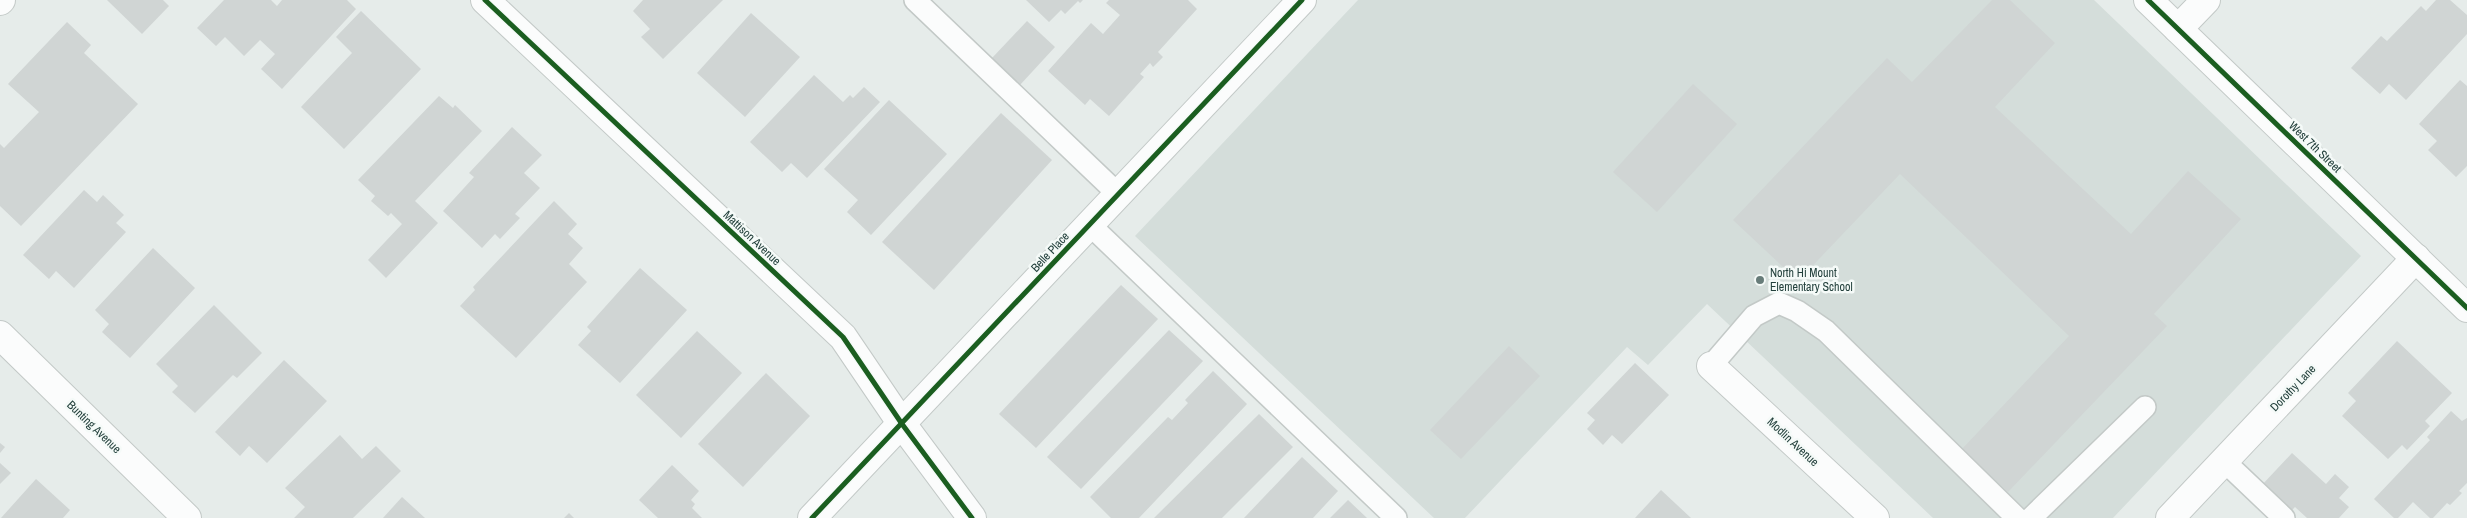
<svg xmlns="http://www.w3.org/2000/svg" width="2467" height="518" font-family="'Archivo Narrow',sans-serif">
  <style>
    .built { fill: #d4ddda }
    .building { fill: #d0d5d4 }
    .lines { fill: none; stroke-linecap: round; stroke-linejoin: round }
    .service-casing { stroke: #c3c9c7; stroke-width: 24 }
    .minor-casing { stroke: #c3c9c7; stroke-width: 30 }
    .service { stroke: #fbfcfc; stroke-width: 21 }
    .minor { stroke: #fbfcfc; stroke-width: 28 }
    .cycleway-casing { stroke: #f5faf8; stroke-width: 8 }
    .cycleway { stroke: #1b5e20; stroke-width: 5 }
    .poi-dot { fill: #677c79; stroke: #f5faf8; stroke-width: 2 }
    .labels { text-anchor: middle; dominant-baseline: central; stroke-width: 5; stroke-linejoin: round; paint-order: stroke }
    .street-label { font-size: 12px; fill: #23403c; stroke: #f5faf8 }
    .poi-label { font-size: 12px; fill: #23403c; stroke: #f5faf8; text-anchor: start }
  </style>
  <rect width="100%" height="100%" fill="#e6ecea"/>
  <!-- built -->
  <path class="built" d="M 1358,0 L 2094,0 L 2361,256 L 2113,518 L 1933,518 L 1707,304 L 1648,365 L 1627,347 L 1465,518 L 1434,518 L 1135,236 Z"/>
  <!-- building -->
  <g class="building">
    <path d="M 107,0 L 163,0 L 169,6 L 142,34 Z"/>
    <path d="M 224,0 L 271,0 L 277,6 L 282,0 L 347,0 L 356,9 L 282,89 L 261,69 L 275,54 L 260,40 L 244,56 L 225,37 L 216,46 L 197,28 Z"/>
    <path d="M 643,0 L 723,0 L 663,59 L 641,37 L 650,29 L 633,11 Z"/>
    <path d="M 1026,0 L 1083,0 L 1080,3 L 1078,1 L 1065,14 L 1061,10 L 1049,22 Z"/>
    <path d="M 1109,0 L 1188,0 L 1197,9 L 1158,52 L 1163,57 L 1153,67 L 1150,63 L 1140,74 L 1144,77 L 1109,116 L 1090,99 L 1085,105 L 1048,71 L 1091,23 L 1103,34 L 1120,15 L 1106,3 Z"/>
    <path d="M 1992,0 L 2010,0 L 2055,43 L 1995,107 L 2131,234 L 2188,171 L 2241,219 L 2154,314 L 2167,326 L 2008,492 L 1962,449 L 2069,336 L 1900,174 L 1798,281 L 1733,220 L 1887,58 L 1912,82 Z"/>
    <path d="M 2436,0 L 2450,0 L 2467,15 L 2467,34 L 2406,100 L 2389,84 L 2380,94 L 2351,68 L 2381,36 L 2387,41 L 2421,6 L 2426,11 Z"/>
    <path d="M 361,11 L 421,69 L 344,149 L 301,107 L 352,53 L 336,37 Z"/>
    <path d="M 751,13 L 800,57 L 745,117 L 697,73 Z"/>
    <path d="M 1027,21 L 1055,47 L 1020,85 L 992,58 Z"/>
    <path d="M 67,22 L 91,45 L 84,53 L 138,104 L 21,226 L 0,206 L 0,144 L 4,148 L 39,112 L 8,84 Z"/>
    <path d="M 814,75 L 843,102 L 850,95 L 853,98 L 864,87 L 880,102 L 807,178 L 791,163 L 782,172 L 750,142 Z"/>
    <path d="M 2460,80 L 2467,86 L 2467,166 L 2456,177 L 2428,150 L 2437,141 L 2419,124 Z"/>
    <path d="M 1693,84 L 1737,124 L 1657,212 L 1613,172 Z"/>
    <path d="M 439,96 L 453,108 L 455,105 L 482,131 L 415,201 L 438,223 L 386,278 L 368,260 L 402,224 L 391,213 L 388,216 L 371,201 L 375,196 L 358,180 Z"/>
    <path d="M 889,100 L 947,154 L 871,235 L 847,212 L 858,200 L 824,169 Z"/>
    <path d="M 1001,113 L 1052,160 L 934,290 L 882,242 Z"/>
    <path d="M 512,127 L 542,155 L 524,173 L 540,188 L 515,214 L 520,218 L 500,239 L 495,234 L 482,248 L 443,211 L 474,177 L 469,173 Z"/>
    <path d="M 84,190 L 97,202 L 103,195 L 124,215 L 116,223 L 126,232 L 74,288 L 56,271 L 49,279 L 23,255 Z"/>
    <path d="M 554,201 L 577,224 L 568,234 L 583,248 L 569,264 L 587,282 L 516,358 L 460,306 L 475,290 L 473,287 Z"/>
    <path d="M 153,248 L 195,288 L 130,358 L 102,332 L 109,324 L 95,310 Z"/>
    <path d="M 640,268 L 687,310 L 620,383 L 578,345 L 591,331 L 587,327 Z"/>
    <path d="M 1121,285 L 1158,319 L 1036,448 L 999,414 Z"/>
    <path d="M 214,305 L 262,353 L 237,378 L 233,375 L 195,413 L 172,392 L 178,386 L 156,364 Z"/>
    <path d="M 1169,330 L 1203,361 L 1081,489 L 1047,457 Z"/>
    <path d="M 697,331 L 742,373 L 681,438 L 636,395 Z"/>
    <path d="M 2397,341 L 2452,393 L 2425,421 L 2430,426 L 2407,450 L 2402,445 L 2388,459 L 2342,416 L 2356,401 L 2348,393 Z"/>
    <path d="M 1509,346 L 1540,376 L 1461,459 L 1430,430 Z"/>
    <path d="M 284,360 L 327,401 L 267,463 L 249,446 L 240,456 L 215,432 Z"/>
    <path d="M 1635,363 L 1669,395 L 1622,444 L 1612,435 L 1603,445 L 1587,429 L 1595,420 L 1587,413 Z"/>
    <path d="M 1213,371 L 1247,404 L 1139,518 L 1111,518 L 1090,497 L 1168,417 L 1172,420 L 1188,403 L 1185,400 Z"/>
    <path d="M 766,373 L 810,416 L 743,487 L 698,444 Z"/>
    <path d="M 2451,411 L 2462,421 L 2467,418 L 2467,483 L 2459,491 L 2462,493 L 2450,505 L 2447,503 L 2433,518 L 2430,518 L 2413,502 L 2398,518 L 2394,518 L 2374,499 L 2430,440 L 2427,437 Z"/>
    <path d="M 1259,414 L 1293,447 L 1222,518 L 1154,518 Z"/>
    <path d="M 340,435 L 362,459 L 376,446 L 401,471 L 353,518 L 294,518 L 305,507 L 285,488 Z"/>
    <path d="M 0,443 L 5,447 L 0,453 Z"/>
    <path d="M 2292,453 L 2326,484 L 2335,474 L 2349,487 L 2339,498 L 2349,507 L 2339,518 L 2307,518 L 2295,507 L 2289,513 L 2261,486 Z"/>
    <path d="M 1302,457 L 1338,491 L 1313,518 L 1244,518 Z"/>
    <path d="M 0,463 L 11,473 L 0,484 Z"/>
    <path d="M 672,465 L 699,491 L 691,500 L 695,504 L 692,508 L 702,518 L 658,518 L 639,500 Z"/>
    <path d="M 36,479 L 70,510 L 63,518 L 1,518 Z"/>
    <path d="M 1661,490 L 1691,518 L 1635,518 Z"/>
    <path d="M 402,497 L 425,518 L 383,518 Z"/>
    <path d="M 1348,500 L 1367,518 L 1330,518 Z"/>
    <path d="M 569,513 L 574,518 L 564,518 Z"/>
  </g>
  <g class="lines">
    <!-- service casing -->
    <g class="service-casing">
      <g id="service">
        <path d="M 915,0 L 1118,194"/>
        <path d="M 1090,225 L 1396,518"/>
        <path d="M 1711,366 L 1754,316 L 1779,303 L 1797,311 L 1826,331 L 2017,518"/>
        <path d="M 2224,461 L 2284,518"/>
        <path d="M 2031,518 L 2145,407"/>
      </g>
    </g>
    <!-- minor casing -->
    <g class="minor-casing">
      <g id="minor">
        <path d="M 485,0 L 843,337 L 902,424 L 972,518"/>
        <path d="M 2148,0 L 2467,308"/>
        <path d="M 0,1 L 1,0"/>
        <path d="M 2178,29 L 2206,0"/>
        <path d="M 0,335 L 187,518"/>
        <path d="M 1711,366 L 1875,518"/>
        <path d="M 812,518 L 1302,0"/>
        <path d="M 2170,518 L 2416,258"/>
      </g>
    </g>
    <!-- service -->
    <use href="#service" class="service"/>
    <!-- minor -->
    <use href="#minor" class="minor"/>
    <!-- cycleway casing -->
    <g class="cycleway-casing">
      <g id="cycleway">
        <path d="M 485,0 L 843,337 L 902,424 L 972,518"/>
        <path d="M 2148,0 L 2467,308"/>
        <path d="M 812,518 L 1302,0"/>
      </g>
    </g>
    <!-- cycleway -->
    <use href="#cycleway" class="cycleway"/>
  </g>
  <!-- markers -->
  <circle class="poi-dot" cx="1760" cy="280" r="5"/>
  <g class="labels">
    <!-- street labels -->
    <g class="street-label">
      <text transform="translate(2315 147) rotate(44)">West 7th Street</text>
      <text transform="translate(752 238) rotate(43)">Mattison Avenue</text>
      <text transform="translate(1050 252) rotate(-47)">Belle Place</text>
      <text transform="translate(2293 388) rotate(-46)">Dorothy Lane</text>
      <text transform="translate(94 427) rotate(44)">Bunting Avenue</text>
      <text transform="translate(1793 442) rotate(43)">Modlin Avenue</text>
    </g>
    <!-- poi labels -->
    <g class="poi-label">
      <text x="1770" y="273">North Hi Mount<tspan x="1770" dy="14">Elementary School</tspan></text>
    </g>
  </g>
</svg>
